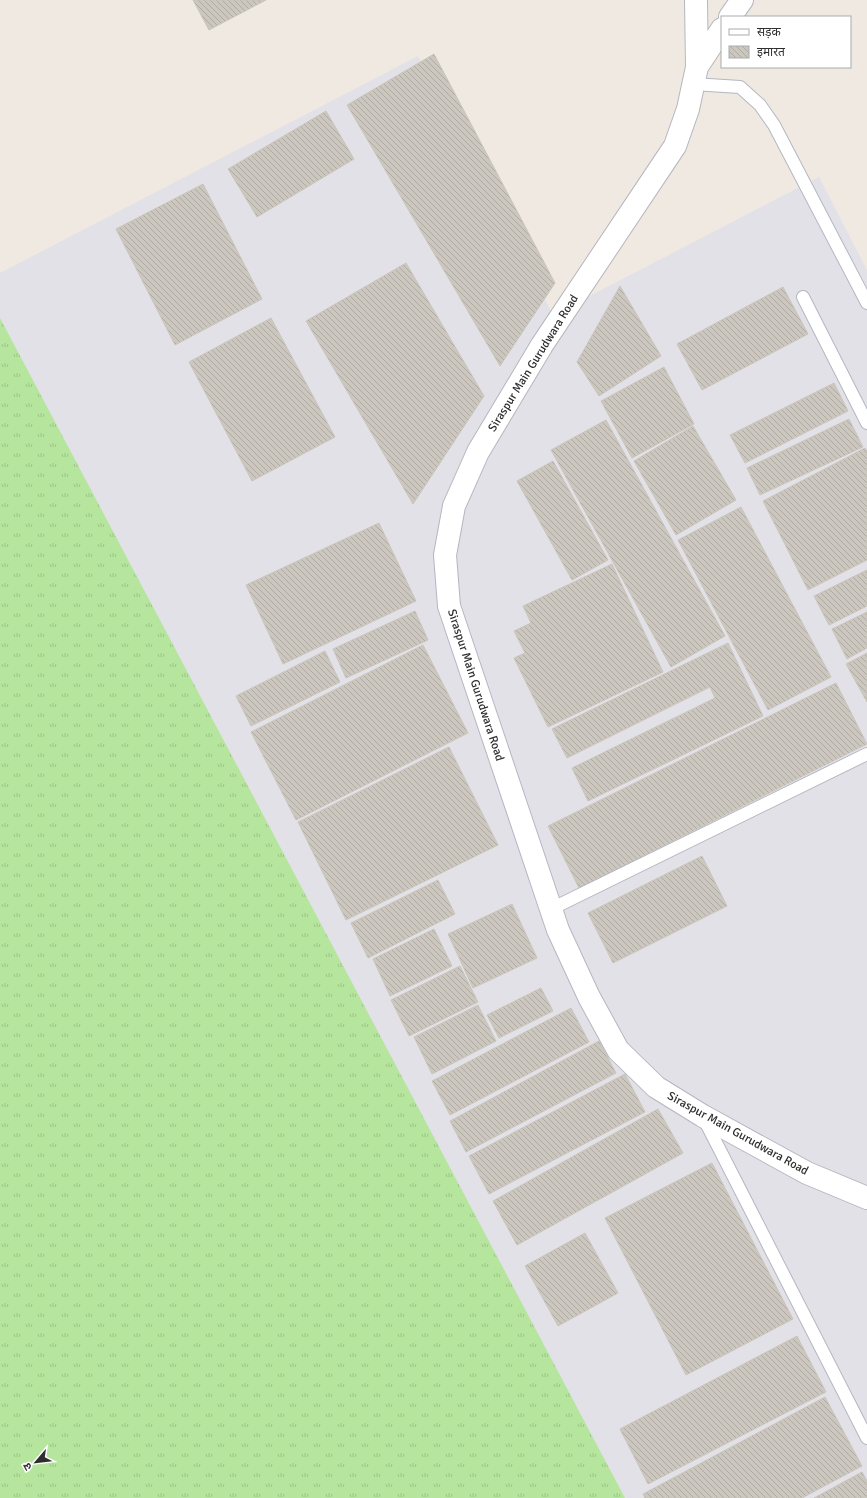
<svg xmlns="http://www.w3.org/2000/svg" width="867" height="1498" viewBox="0 0 867 1498" font-family="Signika,'Noto Sans Devanagari',sans-serif">
  <style>
    .industrial { fill: #e3e1e8 }
    .grass { fill: url(#grass-tufts) }
    .building { fill: url(#building-back-hatch); stroke: #cbc5ba }
    .lines { fill: none; stroke-linecap: round; stroke-linejoin: round }
    .lane-casing { stroke: #b4b7c1; stroke-width: 14 }
    .secondary-casing { stroke: #b4b7c1; stroke-width: 24 }
    .lane { stroke: #fff; stroke-width: 12 }
    .secondary { stroke: #fff; stroke-width: 22 }
    .labels { text-anchor: middle; stroke-width: 3; stroke-linejoin: round; paint-order: stroke }
    .street-label { font-size: 12px; fill: #2e2e2e; stroke: #fff }
  </style>
  <defs>
    <pattern id="grass-tufts" width="24" height="20" patternUnits="userSpaceOnUse"><rect width="24" height="20" fill="#b6e59e"/><path d="M3 7l-1-3M5 7V3M7 7l1-3M15 17l-1-3M17 17v-4M19 17l1-3" fill="none" stroke="#9dc588"/></pattern>
    <pattern id="building-back-hatch" width="6" height="6" patternUnits="userSpaceOnUse"><rect width="6" height="6" fill="#cbc7bf"/><path d="M-1 5l2 2M0 0l6 6M5-1l2 2" fill="none" stroke="#afaba4"/></pattern>
  </defs>
  <rect width="100%" height="100%" fill="#efe9e1"/>
  <!-- industrial -->
  <path class="industrial" d="M418,56L553,315L819,177L867,270V1498H612L0,319V273Z"/>
  <!-- grass -->
  <path class="grass" d="M0,318L625,1498H0Z"/>
  <!-- building -->
  <path class="building" d="M193,0H266L209,30Z
    M434,54L555,283L500,366L347,105Z
    M326,111L354,159L257,217L228,169Z
    M203,184L262,299L175,345L116,229Z
    M406,263L484,396L413,504L306,321Z
    M620,286L661,356L599,396L577,362Z
    M783,287L808,334L702,390L677,344Z
    M271,318L335,437L252,481L189,362Z
    M664,367L694,424L632,458L601,401Z
    M834,383L848,411L745,463L730,435Z
    M849,419L863,447L760,495L747,468Z
    M606,420L725,636L671,667L551,450Z
    M693,426L736,500L676,535L634,461Z
    M865,448L867,451V560L808,590L763,501Z
    M553,461L608,560L572,580L517,481Z
    M741,507L831,677L768,710L678,540Z
    M379,523L416,601L283,664L246,585Z
    M612,564L663,672L548,727L514,658L525,653L514,631L531,623L523,606Z
    M867,570V606L829,625L814,596Z
    M415,611L428,640L346,678L333,649Z
    M867,612V648L847,659L832,629Z
    M728,643L763,716L588,801L572,768L715,698L710,687L567,758L552,729Z
    M423,645L468,733L296,820L251,732Z
    M325,651L340,682L251,726L236,696Z
    M867,653V702L846,664Z
    M836,683L867,744L579,888L548,826Z
    M449,747L498,845L346,920L298,822Z
    M702,856L727,906L613,963L588,913Z
    M438,880L455,914L368,958L351,923Z
    M512,904L537,958L473,988L448,934Z
    M434,929L452,966L390,996L373,959Z
    M460,966L478,1002L409,1036L391,1000Z
    M541,988L553,1011L499,1038L487,1015Z
    M478,1005L496,1041L432,1074L414,1037Z
    M571,1008L589,1042L450,1115L432,1081Z
    M599,1041L616,1073L466,1152L450,1121Z
    M625,1074L645,1112L489,1194L469,1156Z
    M658,1109L683,1153L517,1245L493,1201Z
    M712,1163L793,1319L686,1375L605,1218Z
    M585,1233L618,1293L558,1326L525,1266Z
    M797,1336L826,1392L648,1484L620,1429Z
    M825,1397L862,1466L802,1498H645L643,1494Z
    M862,1472L867,1481V1498H814Z"/>
  <g class="lines">
    <defs>
      <path id="lane" d="M693,84L740,87L760,105L774,125L867,303
        M803,297L867,423
        M551,909L867,754
        M704,1119L867,1438"/>
      <path id="secondary" d="M696,0L697,67L688,109L675,146L542,345L478,452L454,506L445,555L449,606L558,930L589,997L618,1050L656,1087L703,1116L807,1173L867,1198
        M730,17L742,0
        M697,67L722,29"/>
    </defs>
    <!-- lane casing -->
    <use href="#lane" class="lane-casing"/>
    <!-- secondary casing -->
    <use href="#secondary" class="secondary-casing"/>
    <!-- lane -->
    <use href="#lane" class="lane"/>
    <!-- secondary -->
    <use href="#secondary" class="secondary"/>
  </g>
  <g class="labels">
    <!-- street labels -->
    <g class="street-label">
      <text transform="translate(533 363) rotate(-58)" y="4">Siraspur Main Gurudwara Road</text>
      <text transform="translate(476 685) rotate(72)" y="4">Siraspur Main Gurudwara Road</text>
      <text transform="translate(738 1133) rotate(29)" y="4">Siraspur Main Gurudwara Road</text>
    </g>
  </g>
  <!-- legend -->
  <rect x="721" y="16" width="130" height="52" fill="#ffffff" stroke="#ababab"/>
  <rect x="729" y="29" width="20" height="6" fill="#ffffff" stroke="#ababab"/>
  <text x="757" y="36" font-size="12" fill="#2e2e2e">सड़क</text>
  <rect x="729" y="46" width="20" height="12" fill="url(#building-back-hatch)" stroke="#ababab"/>
  <text x="757" y="56" font-size="12" fill="#2e2e2e">इमारत</text>
  <!-- north arrow -->
  <g transform="translate(36 1462) rotate(242)" stroke="#ffffff" stroke-width="3" paint-order="stroke">
  <path d="M0-3L7 15L0 10L-7 15Z" fill="#2e2e2e"/>
  <text y="-6" font-size="11" font-weight="bold" text-anchor="middle" fill="#2e2e2e">उ</text>
  </g>
</svg>
